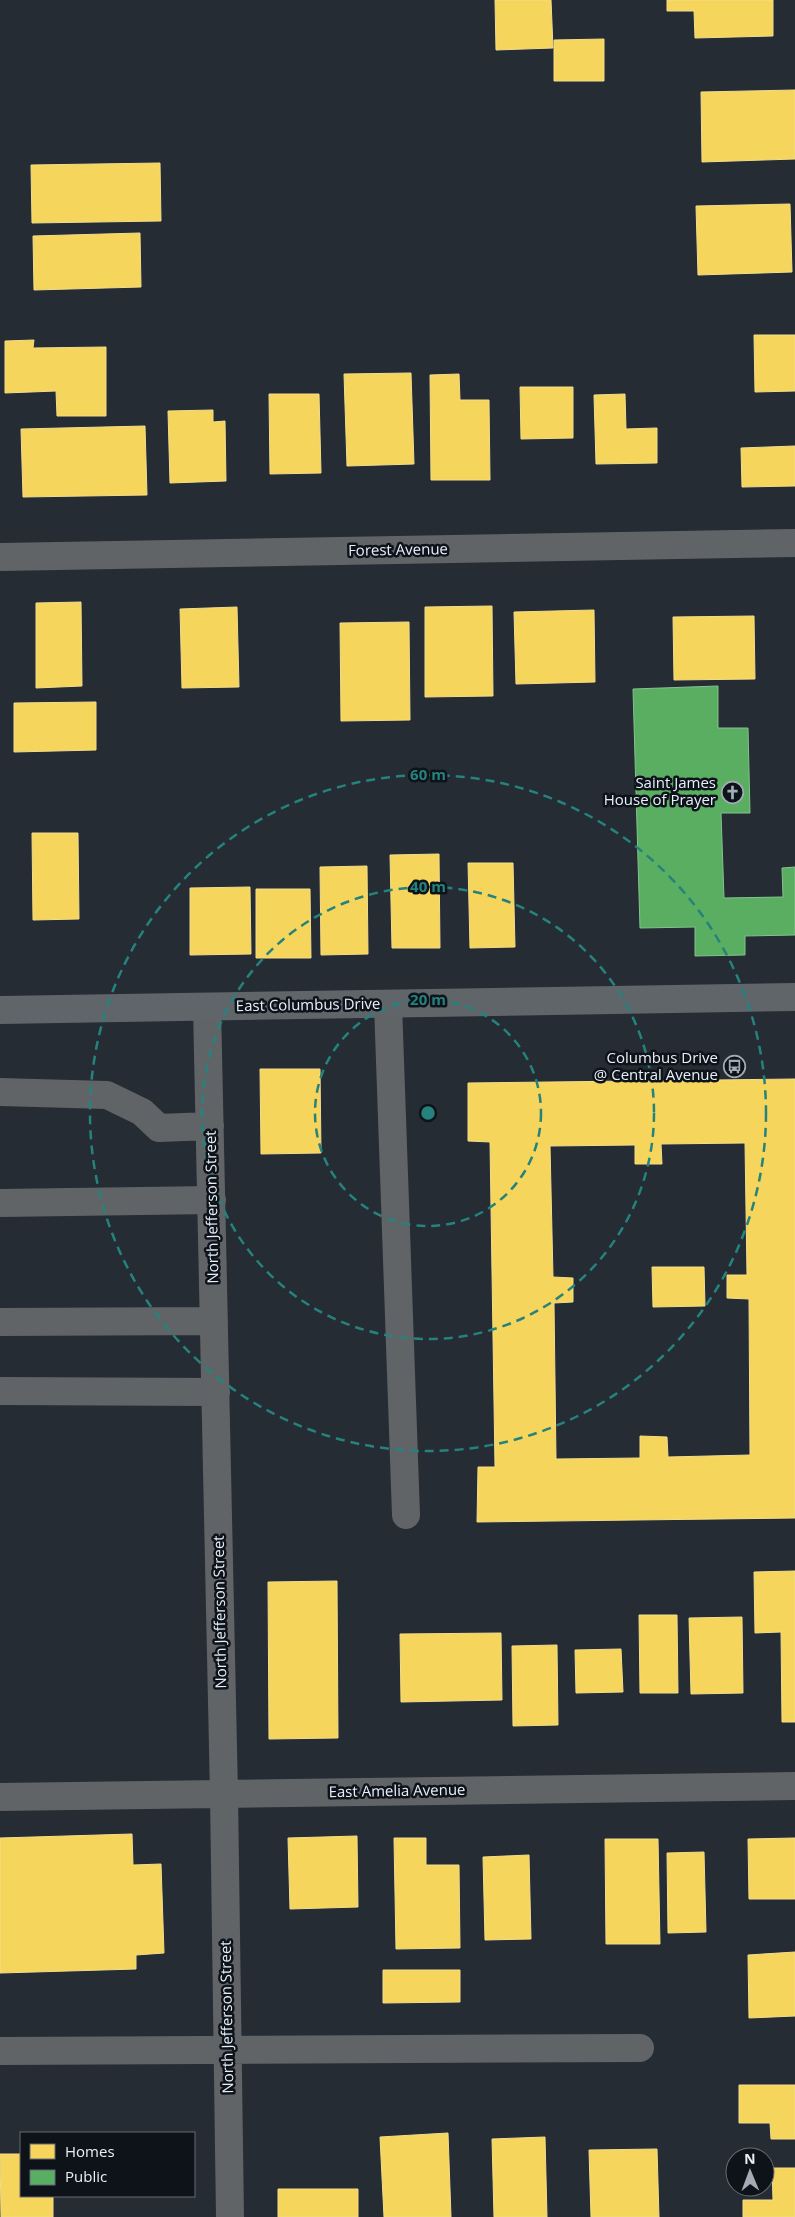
<svg xmlns="http://www.w3.org/2000/svg" width="795" height="2217" viewBox="0 0 795 2217" font-family="'Open Sans',sans-serif">
  <style>
    .homes { fill: #f6d55c; stroke: #f2dd8b; fill-rule: evenodd }
    .public { fill: #5aae61; stroke: #84c28f }
    .lines { fill: none; stroke-linecap: round; stroke-linejoin: round }
    .minor { stroke: #616467; stroke-width: 28 }
    .major { stroke: #60656a; stroke-width: 28 }
    .ring { fill: none; stroke: #25827c; stroke-width: 2.5; stroke-dasharray: 9 6 }
    .labels { text-anchor: middle; stroke-width: 5; stroke-linejoin: round; paint-order: stroke }
    .street-label { font-size: 15px; fill: #e7eff9; stroke: #0e131a }
    .poi-label { font-size: 15px; fill: #e7eff9; stroke: #0e131a; text-anchor: end }
    .centre { fill: #25827c; stroke: #0e131a; stroke-width: 2.5 }
    .ring-label { font-size: 15px; text-anchor: middle; font-weight: bold; fill: #25827c; stroke: #0e131a; stroke-width: 5; stroke-linejoin: round; paint-order: stroke }
  </style>
  <rect width="100%" height="100%" fill="#252c34"/>
  <!-- homes -->
  <path class="homes" d="M495,0H551L553,48L496,50Z
    M667,0H773V36L695,38L694,11H667Z
    M604,39V81H554V40Z
    M795,90V159L702,162L701,92Z
    M160,163L161,221L32,223L31,165Z
    M790,204L792,272L698,275L696,206Z
    M140,233L141,287L34,290L33,236Z
    M754,335H795V391L755,392Z
    M34,340L33,348L106,347V416H57L56,391L5,393V341Z
    M411,373L414,464L347,466L344,374Z
    M459,374L460,400H489L490,480H431L430,375Z
    M520,387H573V438L521,439Z
    M269,394H319L321,473L270,474Z
    M625,394L626,429L657,428V463L596,464L594,395Z
    M213,410V422L225,421L226,481L170,483L168,411Z
    M145,426L147,495L23,497L21,429Z
    M795,446V486L742,487L741,448Z
    M81,602L82,686L36,688V603Z
    M492,606L493,696L425,697V607Z
    M237,607L239,687L182,688L180,609Z
    M594,610L595,682L516,684L514,612Z
    M754,616L755,679L674,680L673,617Z
    M409,622L410,720L341,721L340,623Z
    M96,702V750L14,752V703Z
    M32,833H78L79,919L33,920Z
    M439,854L440,948H392L390,855Z
    M468,863H513L515,947L470,948Z
    M367,866L368,954L321,955L320,867Z
    M250,887L251,954L190,955V888Z
    M256,889H310L311,958H256Z
    M260,1069H320L321,1153L261,1154Z
    M795,1079V1518L477,1522L478,1467H495L490,1142L468,1141V1083ZM745,1143L747,1275H727V1298L749,1299L750,1455L668,1457L667,1437L640,1436V1458L556,1459L554,1303L573,1302V1278L553,1277L550,1146L635,1145V1164H662L661,1144Z
    M652,1267H704L705,1306L653,1307Z
    M795,1571V1722H782L781,1632L755,1633L754,1572Z
    M337,1581L338,1738L269,1739L268,1582Z
    M639,1615H677L678,1693H640Z
    M742,1617L743,1693L691,1694L689,1618Z
    M501,1633L502,1700L401,1702L400,1634Z
    M557,1645L558,1725L513,1726L512,1646Z
    M621,1649L623,1692L576,1693L575,1650Z
    M132,1834L133,1865L161,1864L164,1953L136,1955V1969L0,1973V1838Z
    M357,1836L358,1907L290,1909L288,1838Z
    M394,1838H426V1865H459L460,1948L396,1949Z
    M795,1838V1899H749L748,1839Z
    M605,1839H658L660,1944H606Z
    M704,1852L706,1932L668,1933L667,1853Z
    M529,1855L531,1939L485,1940L483,1857Z
    M795,1952V2016L749,2018L748,1955Z
    M383,1970H460V2002L383,2003Z
    M739,2085H795V2139H771L770,2123H739Z
    M448,2133L451,2217H384L380,2137Z
    M545,2137L547,2217H494L492,2139Z
    M657,2149L659,2217H591L589,2150Z
    M0,2154H21V2196H53V2217H1Z
    M772,2168H795V2217H743V2200H773Z
    M278,2189H358V2217H278Z"/>
  <!-- public -->
  <path class="public" d="M718,686V728H748L750,813H721L724,898L783,897L782,868L795,867V935L745,936V955L695,956V927L640,928L633,689Z"/>
  <g class="lines">
    <!-- minor -->
    <path class="minor" d="M0,557L795,543
      M388,1004L406,1515
      M207,1007L224,1794L230,2217
      M0,1092L107,1095L142,1112L159,1128L210,1126
      M0,1203L212,1200
      M0,1322L214,1321
      M0,1391L216,1392
      M0,1797L795,1786
      M0,2051L640,2048"/>
    <!-- major -->
    <path class="major" d="M0,1010L795,997"/>
  </g>
  <!-- distance rings -->
  <g class="ring">
    <circle cx="428" cy="1113" r="113"/>
    <circle cx="428" cy="1113" r="226"/>
    <circle cx="428" cy="1113" r="338"/>
  </g>
  <!-- icons -->
  <defs>
    <symbol id="church-ring" viewBox="-11 -11 22 22"><circle r="9.5" fill="#0e131a" stroke="#a3abb4" stroke-width="1.5"/><path d="M-1.2-6h2.4v3.5h3.3v2.4h-3.3V6h-2.4V-.1h-3.3v-2.4h3.3Z" fill="#a3abb4"/></symbol>
    <symbol id="bus-ring" viewBox="-11 -11 22 22"><circle r="9.5" fill="#0e131a" stroke="#a3abb4" stroke-width="1.5"/><path d="M-5-6H5V4H4V6H2V4H-2V6H-4V4H-5ZM-3.5-4V0h7V-4ZM-3.5 1.2v1.5H-2V1.2ZM2 1.2v1.5H3.5V1.2Z" fill="#a3abb4"/></symbol>
  </defs>
  <g fill-rule="evenodd">
    <use href="#church-ring" x="720" y="780" width="25" height="25"/>
    <use href="#bus-ring" x="722" y="1054" width="25" height="25"/>
  </g>
  <g class="labels">
    <!-- street labels -->
    <g class="street-label">
      <text transform="translate(398 550) rotate(-1)" y="5">Forest Avenue</text>
      <text transform="translate(308 1005) rotate(-1)" y="5">East Columbus Drive</text>
      <text transform="translate(212 1207) rotate(-91)" y="5">North Jefferson Street</text>
      <text transform="translate(220 1612) rotate(-91)" y="5">North Jefferson Street</text>
      <text transform="translate(397 1791) rotate(-1)" y="5">East Amelia Avenue</text>
      <text transform="translate(227 2017) rotate(-91)" y="5">North Jefferson Street</text>
    </g>
    <!-- poi labels -->
    <g class="poi-label">
      <text x="716" y="788">Saint James<tspan x="716" dy="17">House of Prayer</tspan></text>
      <text x="718" y="1063">Columbus Drive<tspan x="718" dy="17">@ Central Avenue</tspan></text>
    </g>
  </g>
  <circle cx="428" cy="1113" r="8" class="centre"/>
  <g class="ring-label">
    <text x="428" y="780">60 m</text>
    <text x="428" y="892">40 m</text>
    <text x="428" y="1005">20 m</text>
  </g>
  <!-- legend -->
  <rect x="20" y="2132" width="175" height="65" fill="#0e131a" stroke="#656b73"/>
  <rect x="30" y="2144" width="25" height="15" fill="#f6d55c" stroke="#656b73"/>
  <text x="65" y="2157" font-size="15" fill="#e7eff9">Homes</text>
  <rect x="30" y="2170" width="25" height="15" fill="#5aae61" stroke="#656b73"/>
  <text x="65" y="2182" font-size="15" fill="#e7eff9">Public</text>
  <!-- north arrow -->
  <g transform="translate(750 2172) rotate(359)"><circle r="24" fill="#0e131a" stroke="#656b73"/>
  <path d="M0-4L9 19L0 12L-9 19Z" fill="#a3abb4"/>
  <text y="-8" font-size="14" font-weight="bold" text-anchor="middle" fill="#e7eff9">N</text>
  </g>
</svg>
